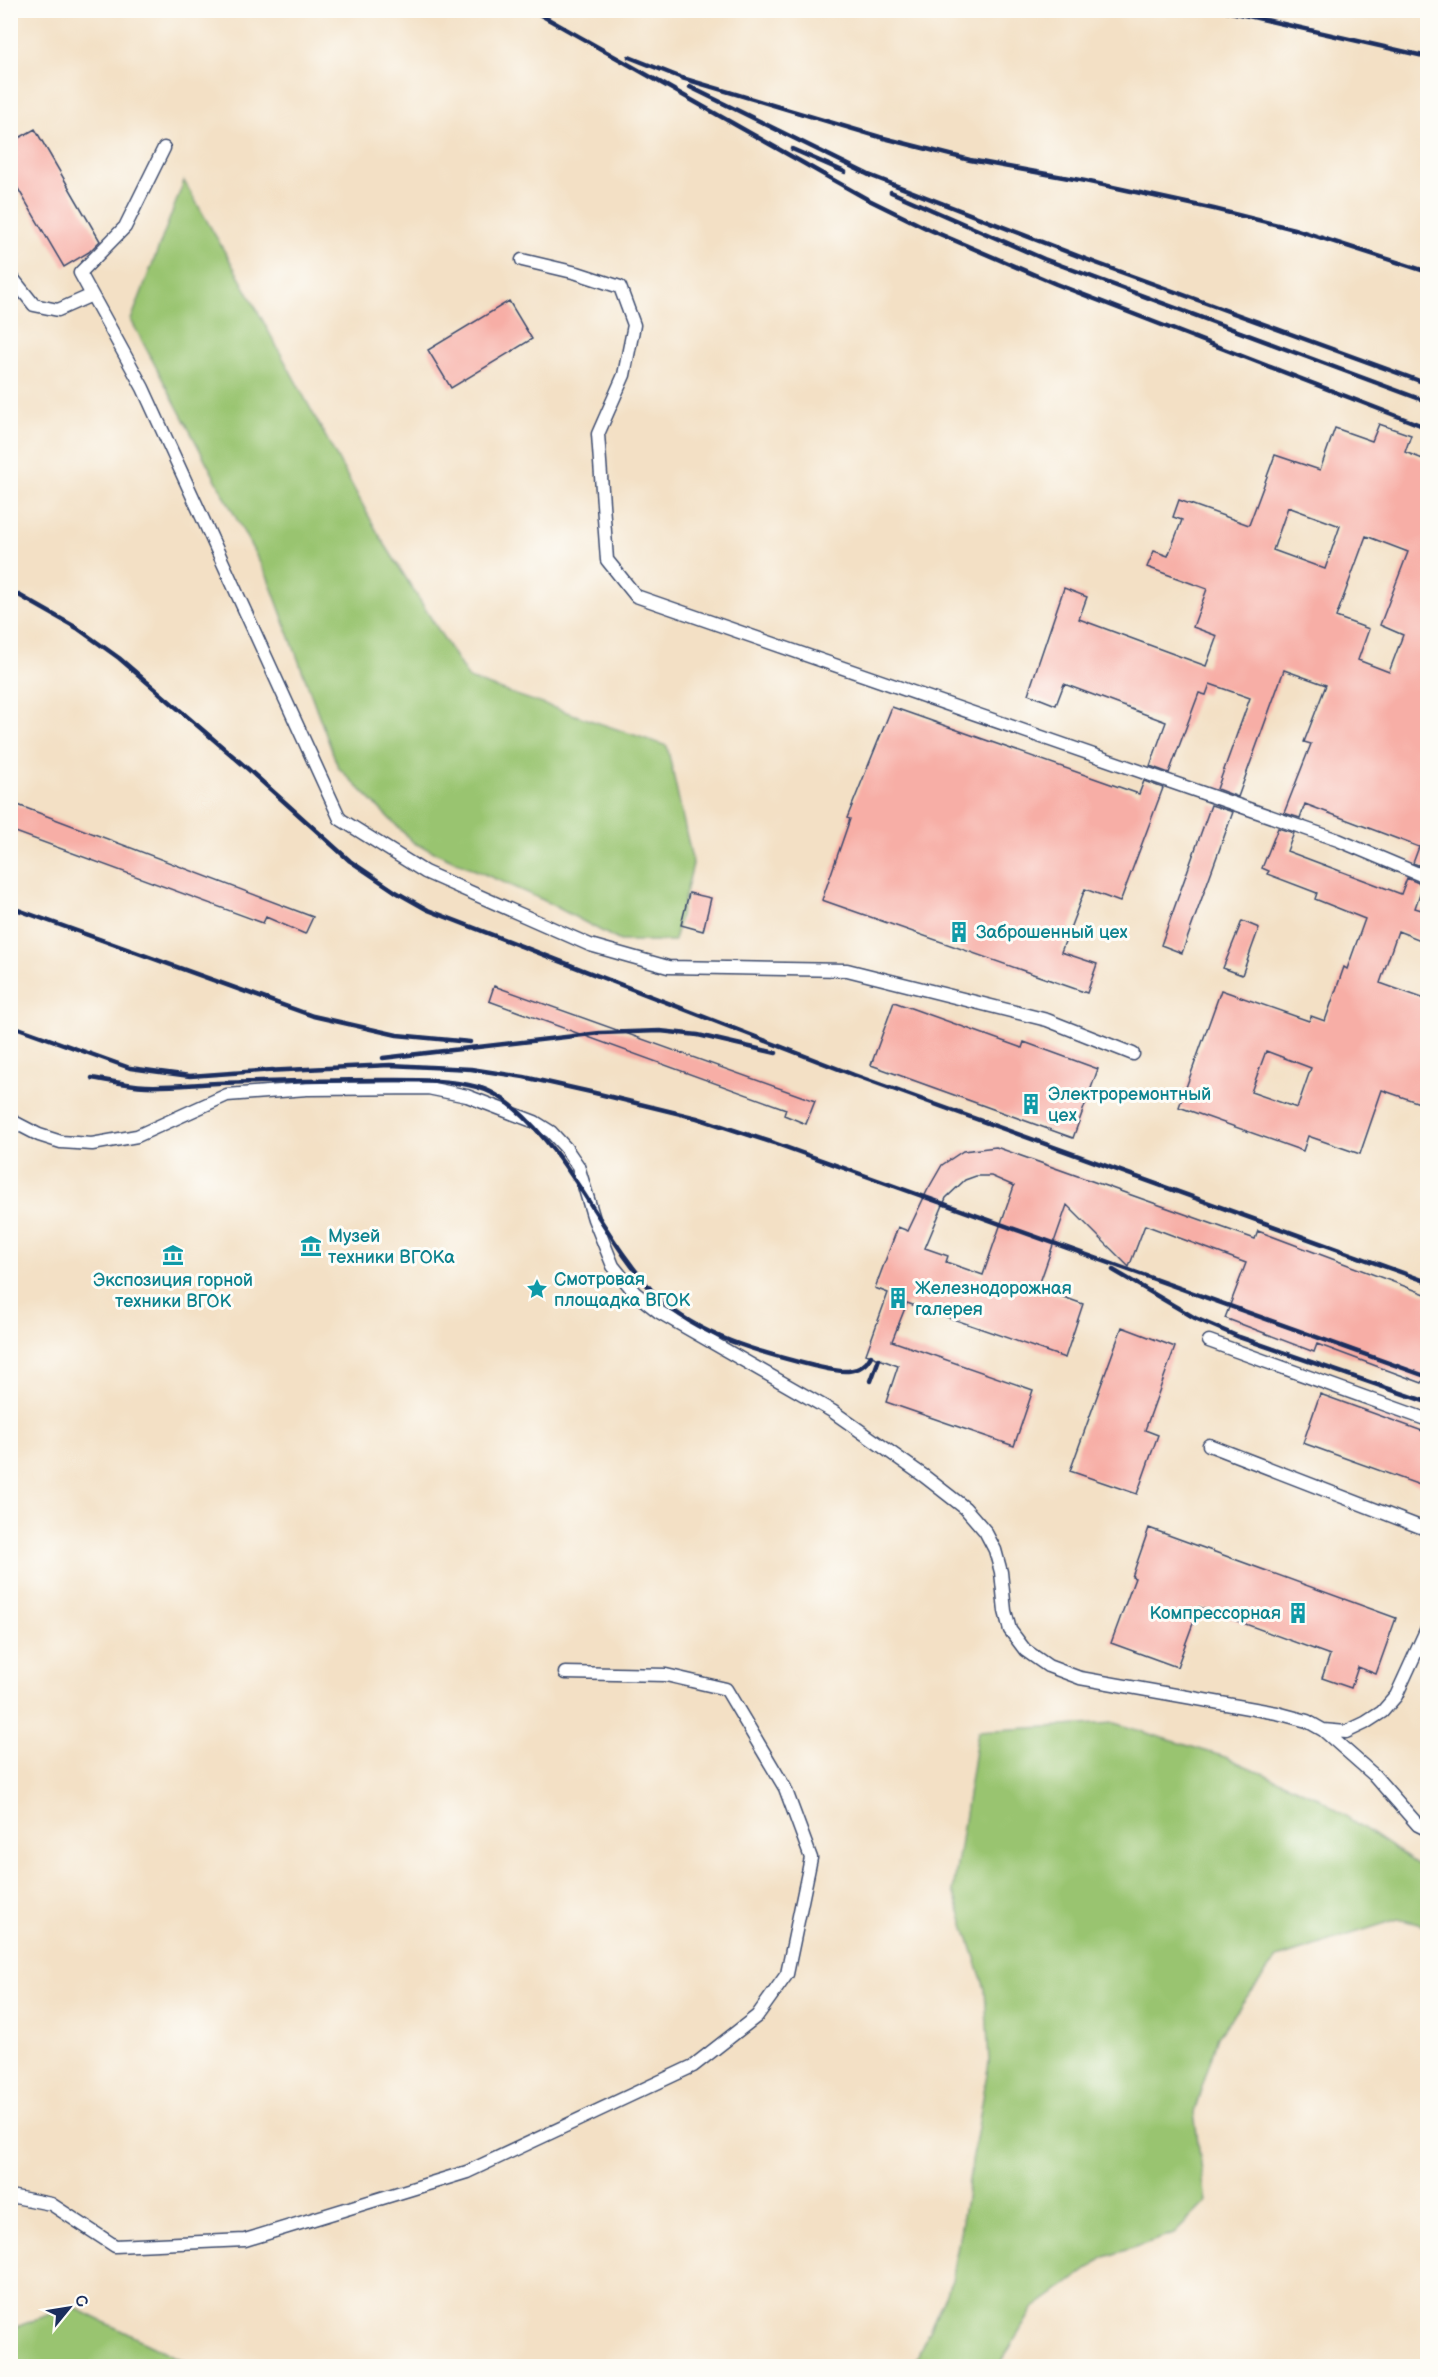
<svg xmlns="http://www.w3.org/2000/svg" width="1438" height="2377" viewBox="0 0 1438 2377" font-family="'Balsamiq Sans',sans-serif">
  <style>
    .green { fill: #99c470; stroke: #5a7a67; stroke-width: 1.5 }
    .building { fill: #f7aea6; fill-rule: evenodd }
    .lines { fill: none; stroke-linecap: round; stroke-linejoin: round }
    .service-casing { stroke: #3b4a6d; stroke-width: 15 }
    .service { stroke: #fff; stroke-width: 12 }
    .rail { stroke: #1b2f5e; stroke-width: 4.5 }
    .labels { text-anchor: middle; stroke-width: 6; stroke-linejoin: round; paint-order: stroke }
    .culture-label { font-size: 18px; fill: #0d838f; stroke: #fdfcf7; text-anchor: start }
  </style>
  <rect width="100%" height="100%" fill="#fdfcf7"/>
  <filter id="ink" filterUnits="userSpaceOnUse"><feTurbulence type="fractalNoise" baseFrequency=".0167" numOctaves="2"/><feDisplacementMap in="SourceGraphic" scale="12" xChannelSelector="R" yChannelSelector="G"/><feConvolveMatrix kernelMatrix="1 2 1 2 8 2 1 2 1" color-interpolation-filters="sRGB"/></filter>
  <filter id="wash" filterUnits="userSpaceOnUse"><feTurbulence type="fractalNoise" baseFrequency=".008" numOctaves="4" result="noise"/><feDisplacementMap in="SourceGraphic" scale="24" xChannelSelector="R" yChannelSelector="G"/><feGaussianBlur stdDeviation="1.35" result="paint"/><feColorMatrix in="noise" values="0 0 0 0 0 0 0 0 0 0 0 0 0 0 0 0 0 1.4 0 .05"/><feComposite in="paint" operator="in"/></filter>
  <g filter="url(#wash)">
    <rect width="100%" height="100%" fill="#f3e0c5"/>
    <!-- green -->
    <path class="green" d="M184,181L237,273L379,535L469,679L667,746L693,864L674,941H620L543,900L414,843L338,767L268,578L131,320Z
      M1114,1723L1225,1757L1317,1797L1427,1871V1926L1398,1919L1277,1958L1218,2036L1194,2112L1206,2202L1174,2234L1105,2257L1033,2309L999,2366H913L952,2280L989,2062L985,1989L953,1891L978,1731Z
      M71,2306L194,2366H11V2329Z"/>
    <g id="blocks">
      <!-- building -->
      <path class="building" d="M35,129L100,241L89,252L64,267L10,175V143Z
        M509,301L532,339L451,388L428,350Z
        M1379,424L1411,435L1405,452L1428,461V869L1413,863L1419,847L1305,804L1300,818L1284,813L1311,744L1304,742L1326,685L1284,670L1238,797L1217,789L1250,698L1210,684L1206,695L1199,693L1169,773L1150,766L1166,722L1064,684L1056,705L1028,694L1064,588L1087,597L1079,619L1206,666L1217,636L1193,627L1207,589L1147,567L1154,551L1168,556L1182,520L1173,517L1179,500L1249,525L1275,455L1320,470L1335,428L1372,441ZM1288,507L1340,526L1325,569L1273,550ZM1366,536L1408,552L1380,625L1403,635L1389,672L1358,660L1369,629L1336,617Z
        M892,707L1139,794L1144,781L1163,788L1120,902L1085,889L1061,952L1097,964L1087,993L822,900L850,819L847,818Z
        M10,802L313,917L305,934L266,917L263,923L10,830Z
        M1211,805L1233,812L1182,953L1161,945Z
        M1278,828L1294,833L1287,851L1401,894L1407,878L1423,885L1415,908L1428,912V943L1398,931L1380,983L1428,1000V1106L1382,1090L1360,1154L1308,1136L1303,1151L1179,1107L1221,990L1309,1021L1311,1016L1325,1021L1344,967L1347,969L1365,919L1315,899L1317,893L1267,874L1269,871L1262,868ZM1266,1051L1311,1068L1297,1108L1251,1092Z
        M689,893L711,898L703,931L681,925Z
        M1242,921L1259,928L1242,975L1223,968Z
        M494,986L815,1101L806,1124L784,1115L786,1109L489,1001Z
        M894,1002L1022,1048L1024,1042L1098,1069L1073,1138L871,1065Z
        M996,1147L1255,1239L1258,1231L1428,1295V1369L1422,1383L1317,1344L1314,1352L1225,1318L1246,1263L1145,1225L1129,1267L1067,1205L1038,1288L1083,1304L1065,1358L907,1303L892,1341L1033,1390L1014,1446L886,1402L898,1366L866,1354L888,1293L875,1288L898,1227L908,1231L927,1191L942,1165L963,1151ZM976,1176H991L1014,1186L983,1275L946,1262L948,1256L925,1248L946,1198L965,1180Z
        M1122,1327L1175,1347L1145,1430L1158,1435L1137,1494L1070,1471Z
        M1320,1394L1428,1433V1488L1303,1443Z
        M1149,1528L1396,1618L1376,1674L1358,1667L1351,1688L1322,1678L1330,1655L1199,1607L1177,1667L1111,1643L1135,1578L1132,1577Z"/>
    </g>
  </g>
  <g filter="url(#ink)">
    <use href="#blocks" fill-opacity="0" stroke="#3b4a6d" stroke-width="1.5"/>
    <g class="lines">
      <defs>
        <path id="service" d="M164,148L125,227L80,273L143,388L340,819L425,872L590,945L668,967L847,970L1047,1020L1133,1054
          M522,260L577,273L620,287L634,325L624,375L598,434L607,560L636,596L1338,840L1428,878
          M10,275L34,305L58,310L92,295
          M10,1120L39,1135L61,1142L92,1144L137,1136L227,1095L307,1089L428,1088L467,1096L535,1122L551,1132L565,1147L578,1166L594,1219L613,1266L635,1293L659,1312L832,1411L924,1476L965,1508L985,1531L995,1550L1001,1572L1005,1611L1010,1630L1025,1650L1048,1666L1080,1678L1277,1713L1307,1721L1323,1730L1346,1732L1365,1723L1382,1712L1396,1696L1428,1626
          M1209,1341L1428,1420
          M1209,1445L1428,1530
          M1323,1730L1374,1775L1418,1825L1428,1830
          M10,2196L51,2204L115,2246L245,2240L467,2172L693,2066L757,2016L787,1974L811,1858L785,1788L726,1689L666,1675L565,1673"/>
      </defs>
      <!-- service casing -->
      <use href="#service" class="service-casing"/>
      <!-- service -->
      <use href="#service" class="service"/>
      <!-- rail -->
      <path class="rail" d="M532,10L867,199L928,229L1056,284L1428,428
        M1222,10L1428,57
        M629,57L682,78L880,137L970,160L1085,181L1214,209L1294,229L1428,272
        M690,87L869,175L1096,263L1428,384
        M792,149L845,172
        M891,192L1044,259L1428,402
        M10,590L77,628L119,658L248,769L350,861L396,892L428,910L854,1075L1428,1282
        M10,907L313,1016L397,1035L470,1042
        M10,1025L130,1068L190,1076L273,1070
        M383,1058L600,1033L660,1031L698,1035L776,1053
        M265,1071L390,1065L471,1069L524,1077L595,1093L697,1118L774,1143L1428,1377
        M92,1078C110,1081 127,1085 146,1086C169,1087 194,1084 218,1083C273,1082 327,1080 382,1080C413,1080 446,1079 477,1087C489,1090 503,1098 512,1106C575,1159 602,1239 658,1297C697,1336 762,1353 814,1366C833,1370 859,1379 871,1356
        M1113,1270L1195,1318L1239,1337L1424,1401
        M871,1381L879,1359"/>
    </g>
  </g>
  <!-- icons -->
  <defs>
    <symbol id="building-bare" viewBox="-9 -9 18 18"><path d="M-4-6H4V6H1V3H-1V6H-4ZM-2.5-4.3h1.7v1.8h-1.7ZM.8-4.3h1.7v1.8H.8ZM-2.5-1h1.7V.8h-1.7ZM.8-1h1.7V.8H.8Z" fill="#0f9aa8" stroke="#fdfcf7" stroke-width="2.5" paint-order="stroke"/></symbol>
    <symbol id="museum-bare" viewBox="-9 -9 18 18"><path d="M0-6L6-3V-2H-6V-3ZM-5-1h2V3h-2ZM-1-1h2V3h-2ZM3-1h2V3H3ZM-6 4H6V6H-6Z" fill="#0f9aa8" stroke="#fdfcf7" stroke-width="2.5" paint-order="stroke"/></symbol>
    <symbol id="sight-bare" viewBox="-9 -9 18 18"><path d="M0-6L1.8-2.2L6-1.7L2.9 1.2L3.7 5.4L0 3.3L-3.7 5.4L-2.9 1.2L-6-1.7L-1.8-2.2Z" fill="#0f9aa8" stroke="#fdfcf7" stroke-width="2.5" paint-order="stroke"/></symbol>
  </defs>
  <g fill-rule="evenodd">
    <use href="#building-bare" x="944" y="917" width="30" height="30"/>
    <use href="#building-bare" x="1016" y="1089" width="30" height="30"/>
    <use href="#museum-bare" x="296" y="1231" width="30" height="30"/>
    <use href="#museum-bare" x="158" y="1240" width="30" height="30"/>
    <use href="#sight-bare" x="522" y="1274" width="30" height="30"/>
    <use href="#building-bare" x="883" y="1283" width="30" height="30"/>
    <use href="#building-bare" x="1283" y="1598" width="30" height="30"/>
  </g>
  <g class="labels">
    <!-- culture labels -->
    <g class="culture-label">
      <text x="976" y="938">Заброшенный цех</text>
      <text x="1048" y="1100">Электроремонтный<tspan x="1048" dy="21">цех</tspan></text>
      <text x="328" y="1242">Музей<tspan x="328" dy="21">техники ВГОКа</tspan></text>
      <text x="554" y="1285">Смотровая<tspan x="554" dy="21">площадка ВГОК</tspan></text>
      <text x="173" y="1286" text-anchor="middle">Экспозиция горной<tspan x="173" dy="21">техники ВГОК</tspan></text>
      <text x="915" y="1294">Железнодорожная<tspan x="915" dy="21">галерея</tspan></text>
      <text x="1281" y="1619" text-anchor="end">Компрессорная</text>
    </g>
  </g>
  <!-- margin -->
  <rect width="1438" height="2377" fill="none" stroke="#fdfcf7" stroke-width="36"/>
  <!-- north arrow -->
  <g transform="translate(69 2308) rotate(60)" stroke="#fdfcf7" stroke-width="4.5" paint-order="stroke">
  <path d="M0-4.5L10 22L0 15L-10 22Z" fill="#1b2f5e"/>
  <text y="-9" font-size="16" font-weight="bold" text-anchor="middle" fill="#1b2f5e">С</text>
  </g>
</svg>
